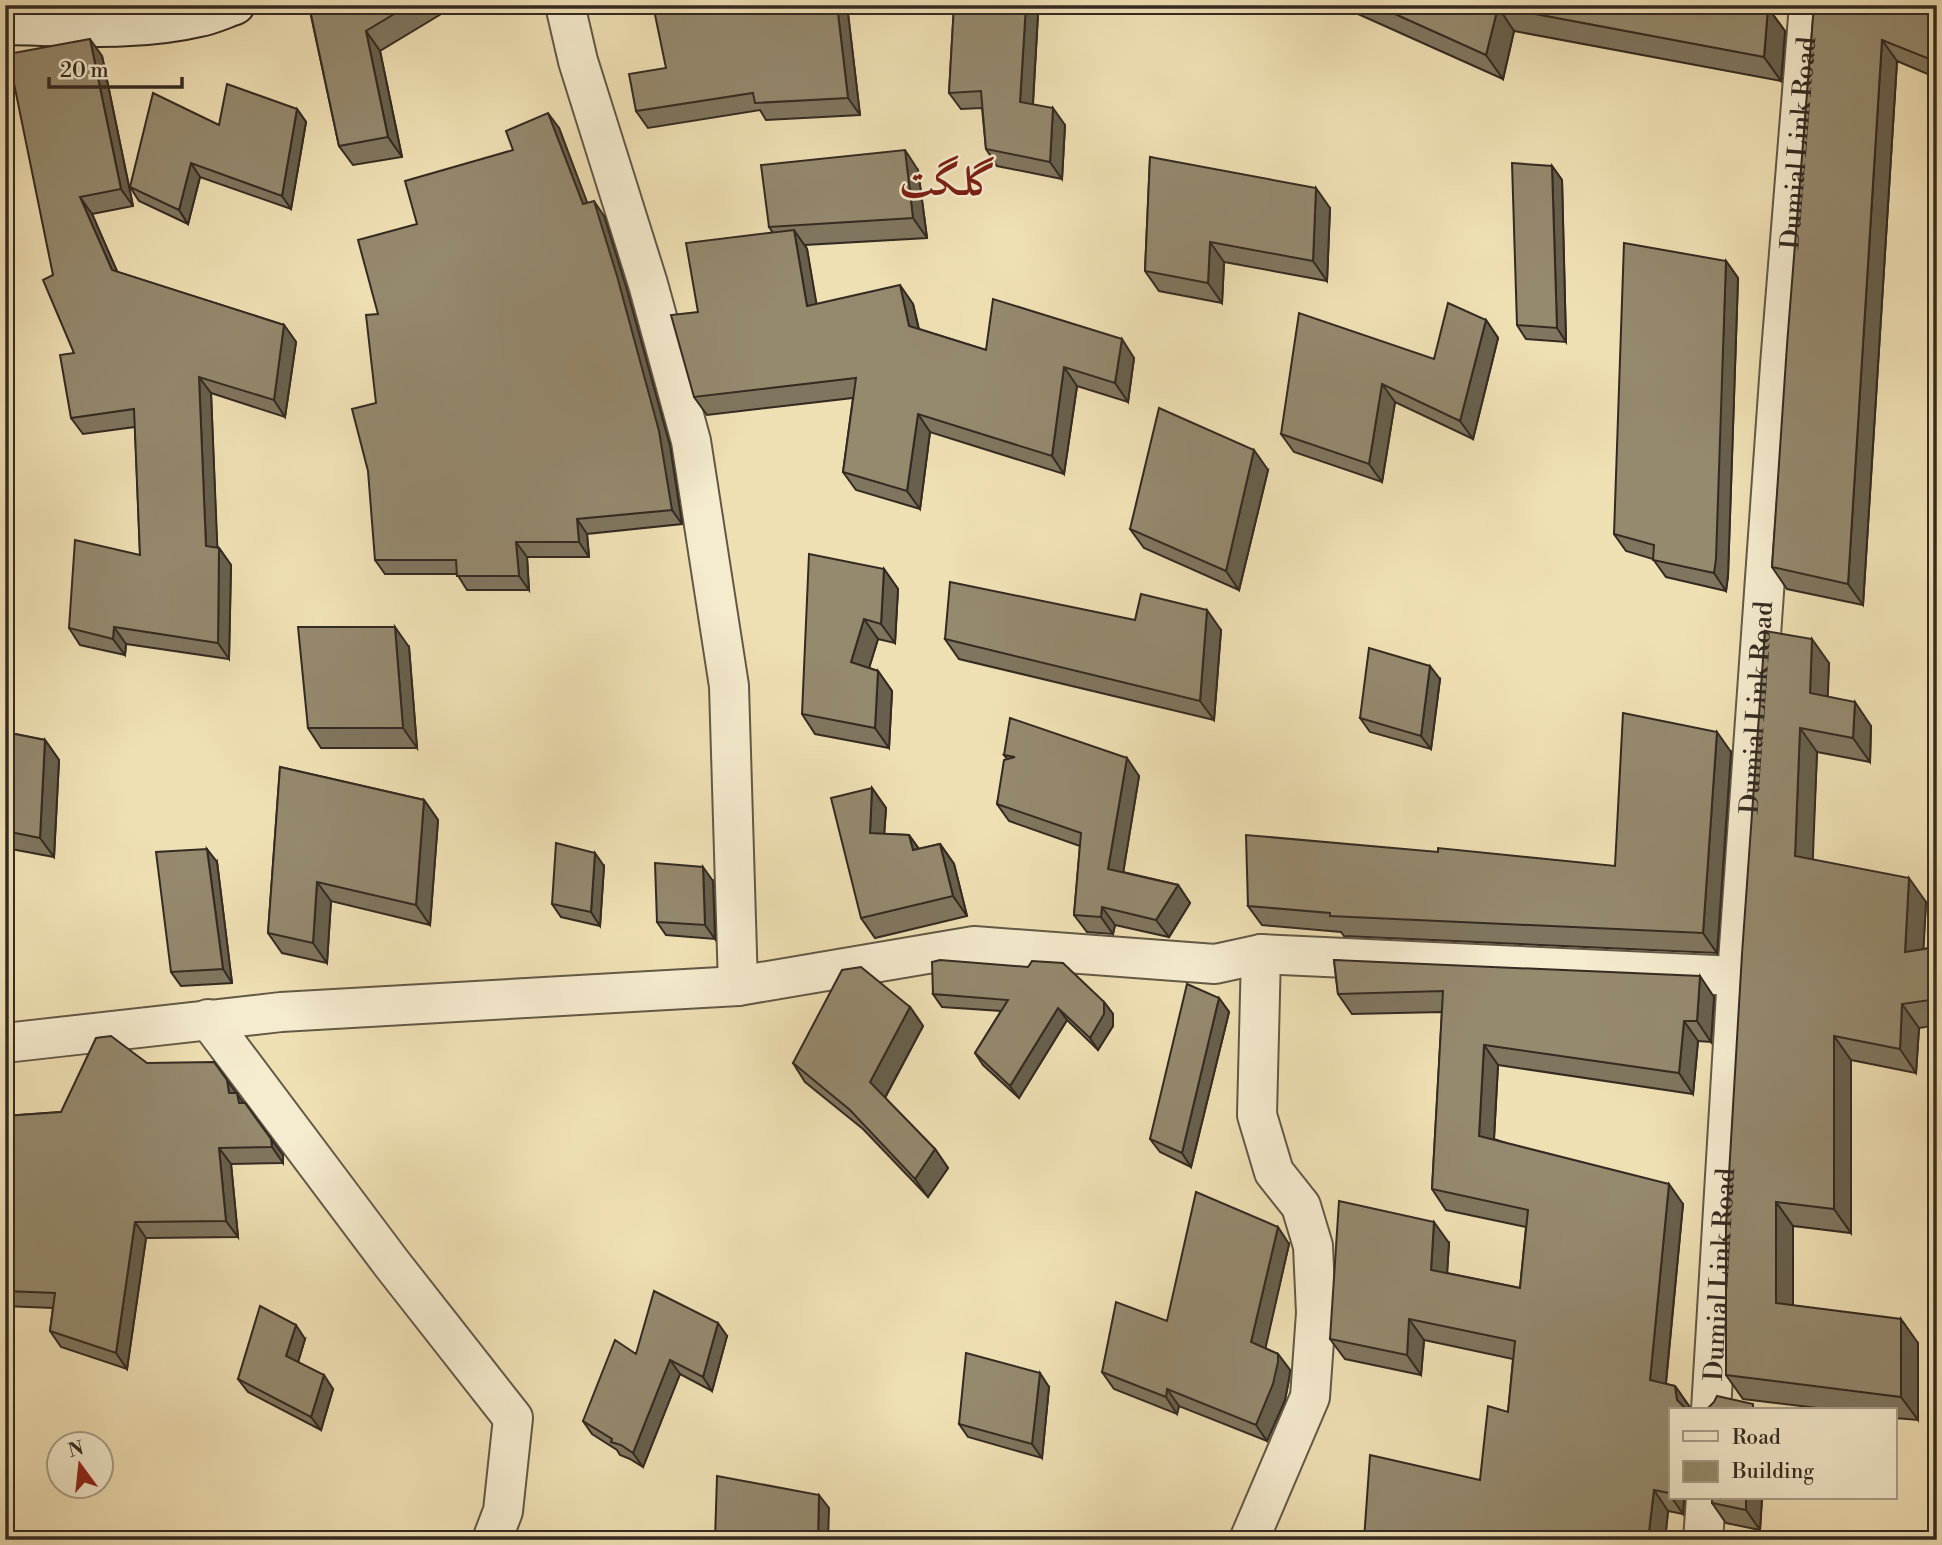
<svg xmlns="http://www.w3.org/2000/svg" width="1942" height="1545" viewBox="0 0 1942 1545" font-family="'Libre Bodoni',Amiri,serif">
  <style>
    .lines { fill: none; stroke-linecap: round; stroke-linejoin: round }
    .street-casing { stroke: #635846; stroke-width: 42 }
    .secondary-casing { stroke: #342a22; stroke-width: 42 }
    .street { stroke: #f5ebce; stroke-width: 38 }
    .secondary { stroke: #f5ebce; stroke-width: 38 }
    .wall { fill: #80765f; stroke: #342a22; stroke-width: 2 }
    .shaded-wall { fill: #68604d; stroke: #342a22; stroke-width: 2 }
    .building { fill: #95896e; stroke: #342a22; stroke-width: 2 }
    .labels { text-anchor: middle; stroke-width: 5; stroke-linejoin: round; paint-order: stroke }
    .street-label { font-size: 26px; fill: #342a22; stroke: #f5ebce }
    .town-label { font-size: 40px; font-weight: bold; fill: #7a1f14; stroke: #f5ebce }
  </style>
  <rect width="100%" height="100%" fill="#efe0b4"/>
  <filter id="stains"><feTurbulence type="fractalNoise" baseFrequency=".00286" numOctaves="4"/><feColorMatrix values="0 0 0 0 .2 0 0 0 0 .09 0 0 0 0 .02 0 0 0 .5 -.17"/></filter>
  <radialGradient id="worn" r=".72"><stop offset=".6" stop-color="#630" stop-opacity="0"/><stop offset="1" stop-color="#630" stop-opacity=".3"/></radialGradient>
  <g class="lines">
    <defs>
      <g id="street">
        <path d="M565,5L578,61L648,284L691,441L729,686L738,986"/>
        <path d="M208,1019L392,1264L513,1418L503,1511L492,1540"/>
        <path d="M5,1043L281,1012L738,986L974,946L1215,964L1261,954L1737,976"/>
        <path id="s1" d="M1711,1410L1737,976L1780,365L1809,5"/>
        <path d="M1249,1540L1310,1397L1316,1313L1313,1246L1301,1206L1274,1172L1257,1115L1261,954"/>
        <path d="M1703,1540L1706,1498"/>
      </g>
      <path id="secondary" d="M5,25C70,26 136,32 199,17C211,15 223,9 235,5"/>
    </defs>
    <!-- street casing -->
    <use href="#street" class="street-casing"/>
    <!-- secondary casing -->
    <use href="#secondary" class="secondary-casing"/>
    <!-- street -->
    <use href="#street" class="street"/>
    <!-- secondary -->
    <use href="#secondary" class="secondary"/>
  </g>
  <!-- wall -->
  <path class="wall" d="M278,5H456L380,51L402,157L353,165L339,146L310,11L279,7Z
    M847,5L860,115L766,120L760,110L648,128L636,111L666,68Z
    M954,5H1130L1038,14L1033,104L1065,125L1062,179L997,166L986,149L982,108L961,109L949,93Z
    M1338,5H1756L1768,8L1785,31L1781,81L1514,31L1503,79Z
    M1814,5H1937V78L1897,61L1863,605L1787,589L1772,567Z
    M102,56L133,206L92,214L117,272L284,325L296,342L285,417L211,393L217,548H219L231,565L229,659L126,644L125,655L80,645L69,628L140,555L135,427L83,434L71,418L74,353L53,275Z
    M297,109L306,122L291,209L200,177L188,224L139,201L130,187L219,125Z
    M559,128L587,203L604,216L627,290L670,446L682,524L587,534L589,557H527L529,590H467L457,574H385L375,560L376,403L378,314L417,224L513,150Z
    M1150,157L1330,208L1327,281L1224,262L1222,303L1159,291L1145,271Z
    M1552,166L1562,180L1566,342L1526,339L1517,325Z
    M918,170L927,238L805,245L807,249L816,304H913L919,329L986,350L1134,358L1128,402L1077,386L1064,474L930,432L920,509L856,490L843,472L853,398L707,415L694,397L698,312L773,233L769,227Z
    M1726,261L1738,278L1728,576L1726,591L1666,577L1653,559L1626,551L1614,534Z
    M1486,320L1498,338L1473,439L1395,402L1382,482L1294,452L1281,434L1434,359Z
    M1268,470L1239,590L1144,548L1130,529Z
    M884,569L898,589L895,643L878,639L869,668L878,671L892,691L889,748L815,734L802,714Z
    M1135,620L1221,630L1214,720L959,659L945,639Z
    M1765,631L1829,663L1827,697L1871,726L1870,762L1817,752L1812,859L1926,902L1923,949L1937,947V1025L1919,1028L1916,1073L1851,1060V1233L1793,1226V1306L1918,1343V1420L1895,1418V1410H1834L1743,1399L1726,1375Z
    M409,647L417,748H321L308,728Z
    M1440,679L1431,749L1370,732L1360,718Z
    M5,732L45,740L59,760L54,857L5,848Z
    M1731,752L1717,953L1344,936L1341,932L1262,925L1248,906L1615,866Z
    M1004,755L1139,776L1123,872L1178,885L1190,903L1169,937L1115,925L1113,934L1087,932L1074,915L1080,846L1009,821L997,804L1007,759Z
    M280,767L424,800L438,820L430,925L331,901L327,963L282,953L268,933Z
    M872,788L886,808L884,834L909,835L919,849L940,844L954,864L967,916L875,938L861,918Z
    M217,862L232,983L181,986L171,972Z
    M604,866L600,926L561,917L552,904Z
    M713,881L715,939L666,935L657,922Z
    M1334,960L1714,997L1711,1042L1698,1041L1693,1094L1498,1065L1494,1139L1683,1204L1666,1384L1675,1386L1689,1406L1690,1410H1671V1498H1684L1683,1514L1668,1511L1665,1540H1364L1480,1480L1508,1412L1513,1359L1424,1340L1421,1375L1345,1359L1330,1339L1449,1243L1447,1273L1520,1288L1526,1227L1446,1210L1432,1189L1442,1012L1352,1014L1338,994Z
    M933,994L1104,1002L1113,1014V1026L1098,1050L1067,1020L1019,1098L983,1065L975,1053L1001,1011L942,1007Z
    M1219,998L1229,1012L1191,1167L1160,1152L1150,1139Z
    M910,1007L923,1026L885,1098L935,1149L948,1168L928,1197L863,1129L805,1082L793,1063Z
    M147,1063L244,1103L283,1155V1163L231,1164L238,1237L146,1238L127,1369L61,1347L50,1331L53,1308L5,1306V1116L61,1112Z
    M1289,1244L1265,1348L1278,1354L1290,1370L1289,1379L1285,1400L1267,1441L1179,1406L1177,1414L1114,1389L1102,1372L1167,1321Z
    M727,1336L712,1391L680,1374L643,1467L630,1459L620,1455L617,1450L592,1434L583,1421L636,1354Z
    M305,1339L298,1362L333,1389L321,1430L248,1392L238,1379Z
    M1049,1387L1042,1458L968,1437L959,1424Z
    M1712,1498H1762L1760,1530L1726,1523L1712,1503Z"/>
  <!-- shaded-wall -->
  <path class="shaded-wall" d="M837,5H847L860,115L848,98Z
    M1026,5H1032L1038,14L1032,118L1020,102Z
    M1498,7L1514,31L1503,79L1486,55Z
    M1768,8L1785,31L1781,81L1764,57Z
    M366,31L380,51L402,157L388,137Z
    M90,39L102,56L133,206L121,189Z
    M1882,40L1897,61L1863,605L1848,584Z
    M1053,108L1065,125L1062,179L1050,162Z
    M297,109L306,122L291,209L282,196Z
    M548,113L559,128L593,218L583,204Z
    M905,150L918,170L927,238L913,218Z
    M191,163L200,177L188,224L179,210Z
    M1552,166L1562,180L1566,342L1557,328Z
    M1316,188L1330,208L1327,281L1313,261Z
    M80,197L92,214L124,287L112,270Z
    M594,201L604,216L627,290L670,446L682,524L672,510Z
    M794,230L807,249L820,324L807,306Z
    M1210,242L1224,262L1222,303L1208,283Z
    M1726,261L1738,278L1728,576L1726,591L1714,573Z
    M900,285L913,304L922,344L909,326Z
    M1486,320L1498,338L1473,439L1460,421Z
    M284,325L296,342L285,417L274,400Z
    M1122,339L1134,358L1128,402L1115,383Z
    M1064,367L1077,386L1064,474L1052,456Z
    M199,377L211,393L218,563L206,546Z
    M1382,384L1395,402L1382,482L1369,464Z
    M918,414L930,432L920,509L907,491Z
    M1254,450L1268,470L1239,590L1226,571Z
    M577,519L587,534L589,557L579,542Z
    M516,542L527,557L529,590L519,576Z
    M219,548L231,565L229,659L218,643Z
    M884,569L898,589L895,643L881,624Z
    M1207,610L1221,630L1214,720L1200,701Z
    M864,619L878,639L865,681L851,662Z
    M114,627L126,644L125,655L113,639Z
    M395,627L409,647L417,748L403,728Z
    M1812,639L1829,663L1827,717L1810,693Z
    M1430,666L1440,679L1431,749L1421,736Z
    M878,671L892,691L889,748L875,728Z
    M1855,702L1871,726L1870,762L1853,738Z
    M1800,728L1817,752L1812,879L1795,856Z
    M1717,732L1731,752L1717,953L1703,933Z
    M45,740L59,760L54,857L40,838Z
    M1127,758L1139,776L1121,886L1108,869Z
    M872,788L886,808L883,852L870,833Z
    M424,800L438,820L430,925L416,905Z
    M909,835L923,855L913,850Z
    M940,844L954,864L967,916L953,896Z
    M207,849L217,862L232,983L223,969Z
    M595,853L604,866L600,926L591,912Z
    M703,867L713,881L715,939L705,925Z
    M1909,878L1926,902L1922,976L1905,952Z
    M317,882L331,901L327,963L313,943Z
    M1178,885L1190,903L1169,937L1156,920Z
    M1102,907L1115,925L1113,934L1101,917Z
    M1700,976L1714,997L1711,1042L1697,1021Z
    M1219,998L1229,1012L1191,1167L1182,1153Z
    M1104,1002L1113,1014V1026L1098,1050L1090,1038Z
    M1902,1004L1919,1028L1916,1073L1900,1049Z
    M910,1007L923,1026L883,1101L870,1082Z
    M1058,1008L1067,1020L1019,1098L1010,1086Z
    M1684,1021L1698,1041L1693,1094L1679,1073Z
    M1834,1036L1851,1060V1233L1834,1209Z
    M1484,1045L1498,1065L1493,1156L1479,1136Z
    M227,1080L248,1109L250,1119L229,1093Z
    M271,1139L283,1155V1163L272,1147Z
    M219,1148L231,1164L238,1237L226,1221Z
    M935,1149L948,1168L928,1197L915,1179Z
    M1669,1184L1683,1204L1664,1401L1650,1380Z
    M1776,1202L1793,1226V1327L1776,1303Z
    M135,1222L146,1238L127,1369L116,1353Z
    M1434,1222L1449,1243L1446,1291L1431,1270Z
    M1278,1227L1289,1244L1263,1359L1251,1342Z
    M1409,1319L1424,1340L1421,1375L1407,1355Z
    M1901,1319L1918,1343V1420L1901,1397Z
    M718,1323L727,1336L712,1391L703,1377Z
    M296,1325L305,1339L296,1369L286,1356Z
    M1278,1354L1290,1370L1289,1379L1285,1400L1267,1441L1256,1425Z
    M670,1360L680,1374L643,1467L633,1453Z
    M1040,1373L1049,1387L1042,1458L1032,1444Z
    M324,1375L333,1389L321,1430L311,1417Z
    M1675,1386L1689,1406L1690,1410H1685L1677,1400Z
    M1167,1389L1179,1406L1177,1414L1166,1397Z
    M1671,1474V1496L1669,1493Z
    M1654,1490L1668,1511L1665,1540H1648Z
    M819,1495L829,1508L828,1540H818Z
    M1672,1498H1684L1683,1514Z
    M1746,1498H1762L1760,1530L1746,1510Z"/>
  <!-- building -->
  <path class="building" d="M309,5H409L366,31L388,137L339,146Z
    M653,5H837L848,98L755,103L753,93L636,111L629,74L666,68Z
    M954,5H1026L1020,102L1053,108L1050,162L986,149L981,91L949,93Z
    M1375,5H1756L1768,8L1764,57L1498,7L1486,55Z
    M1814,5H1937V62L1882,40L1848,584L1772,567L1787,345Z
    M90,39L121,189L80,197L112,270L284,325L274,400L199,377L206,546L219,548L218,643L114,627L113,639L69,628L75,540L140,555L134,409L71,418L60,355L74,353L43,280L53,275L8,54Z
    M227,84L297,109L282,196L191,163L179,210L130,187L153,93L219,125Z
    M548,113L583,204L594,201L617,276L659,431L672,510L577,519L579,542H516L519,576H457L456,560H375L368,471L352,409L376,403L366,315L378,314L358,240L417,224L405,181L513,150L506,131Z
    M905,150L913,218L769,227L761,165Z
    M1150,157L1316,188L1313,261L1210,242L1208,283L1145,271Z
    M1512,163L1552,166L1557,328L1517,325Z
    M794,230L807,306L900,285L909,326L986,350L993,299L1122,339L1115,383L1064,367L1052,456L918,414L907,491L843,472L856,378L694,397L671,315L698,312L686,243Z
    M1624,243L1726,261L1716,559L1714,573L1653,560L1654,545L1614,534Z
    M1448,303L1486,320L1460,421L1382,384L1369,464L1281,434L1299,313L1434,359Z
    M1159,408L1254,450L1226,571L1130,529Z
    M809,554L884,569L881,624L864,619L851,662L878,671L875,728L802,714Z
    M950,582L1135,620L1141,594L1207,610L1200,701L945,639Z
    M298,627H395L403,728H308Z
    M1765,631L1812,639L1810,693L1855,702L1853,738L1800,728L1795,856L1909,878L1905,952L1937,947V999L1902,1004L1900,1049L1834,1036V1209L1776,1202V1303L1901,1319V1397L1726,1375V1225L1742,954Z
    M1369,648L1430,666L1421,736L1360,718Z
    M1623,713L1717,732L1703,933L1330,916V913L1248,906L1246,835L1438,852V848L1615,866Z
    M1010,718L1127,758L1108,869L1178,885L1156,920L1102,907L1101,917L1074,915L1081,833L997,804L1004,760L1015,757L1004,755Z
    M5,732L45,740L40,838L5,831Z
    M280,767L424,800L416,905L317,882L313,943L268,933Z
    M872,788L870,833L909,835L913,850L940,844L953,896L861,918L831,798Z
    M556,843L595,853L591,912L552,904Z
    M207,849L223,969L171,972L156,852Z
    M655,863L703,867L705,925L657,922Z
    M940,960L1028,967L1032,961L1063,963L1104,1002V1014L1090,1038L1058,1008L1010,1086L975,1053L1008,1000L933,994L932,962Z
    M1334,960L1700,976L1697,1021H1684L1679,1073L1484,1045L1479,1136L1669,1184L1650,1380L1675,1386L1677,1400L1685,1408L1692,1410H1671V1474L1669,1493L1654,1490L1648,1540H1364L1370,1455L1480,1480L1488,1406L1508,1412L1515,1341L1409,1319L1407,1355L1330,1339L1339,1201L1434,1222L1431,1270L1520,1288L1528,1210L1432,1189L1443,991L1338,994Z
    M861,967L910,1007L870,1082L935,1149L915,1179L850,1110L793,1063L842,970Z
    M1187,984L1219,998L1182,1153L1150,1139Z
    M111,1036L147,1063L214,1062L227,1080L229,1093H237L239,1103H245L271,1139L272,1147L219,1148L226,1221L135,1222L116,1353L50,1331L55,1293L5,1291V1116L61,1112L96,1038Z
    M1937,1097V1110L1934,1098Z
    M1196,1192L1278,1227L1251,1342L1278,1354V1362L1273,1384L1256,1425L1167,1389L1166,1397L1102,1372L1116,1302L1167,1321Z
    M654,1291L718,1323L703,1377L670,1360L633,1453L621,1445L611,1442L612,1439L583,1421L615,1340L636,1354Z
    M260,1306L296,1325L286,1356L324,1375L311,1417L238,1379Z
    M966,1353L1040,1373L1032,1444L959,1424Z
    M1717,1396L1753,1404V1410H1700L1707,1409L1714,1402Z
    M717,1476L819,1495L818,1540H715Z
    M1712,1498H1746V1510L1712,1503Z"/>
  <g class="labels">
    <!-- street labels -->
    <g class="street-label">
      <text dy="9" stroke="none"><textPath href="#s1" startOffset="1270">Dumial Link Road</textPath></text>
      <text dy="9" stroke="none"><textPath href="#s1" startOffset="704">Dumial Link Road</textPath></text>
      <text dy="9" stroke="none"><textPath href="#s1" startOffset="136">Dumial Link Road</textPath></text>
    </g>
    <!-- town labels -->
    <g class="town-label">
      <text x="948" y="194">گلگت</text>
    </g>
  </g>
  <!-- margin -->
  <rect width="1942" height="1545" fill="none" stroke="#efe0b4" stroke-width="28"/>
  <rect x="7" y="7" width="1928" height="1531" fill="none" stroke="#342a22" stroke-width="3.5"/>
  <rect x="14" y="14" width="1914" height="1517" fill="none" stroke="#342a22" stroke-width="2"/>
  <!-- legend -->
  <rect x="1669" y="1408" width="228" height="91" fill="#f5ebce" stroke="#a89e89" stroke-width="2"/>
  <rect x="1683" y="1431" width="35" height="10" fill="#f5ebce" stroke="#a89e89" stroke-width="2"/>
  <text x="1732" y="1444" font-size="21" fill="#342a22">Road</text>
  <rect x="1683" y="1461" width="35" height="21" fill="#95896e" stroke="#a89e89" stroke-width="2"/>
  <text x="1732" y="1478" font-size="21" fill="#342a22">Building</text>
  <!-- north arrow -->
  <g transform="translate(80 1465) rotate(345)"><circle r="33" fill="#f5ebce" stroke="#a89e89" stroke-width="2"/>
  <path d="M0-5L12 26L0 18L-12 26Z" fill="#8f2418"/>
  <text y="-10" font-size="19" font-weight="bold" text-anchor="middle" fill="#342a22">N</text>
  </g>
  <!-- scale -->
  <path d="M49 77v10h133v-10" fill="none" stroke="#342a22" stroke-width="3.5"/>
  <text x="60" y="77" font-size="21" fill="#342a22" stroke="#f5ebce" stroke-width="5" paint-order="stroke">20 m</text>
  <rect width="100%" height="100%" filter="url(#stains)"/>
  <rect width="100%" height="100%" fill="url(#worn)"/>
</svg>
